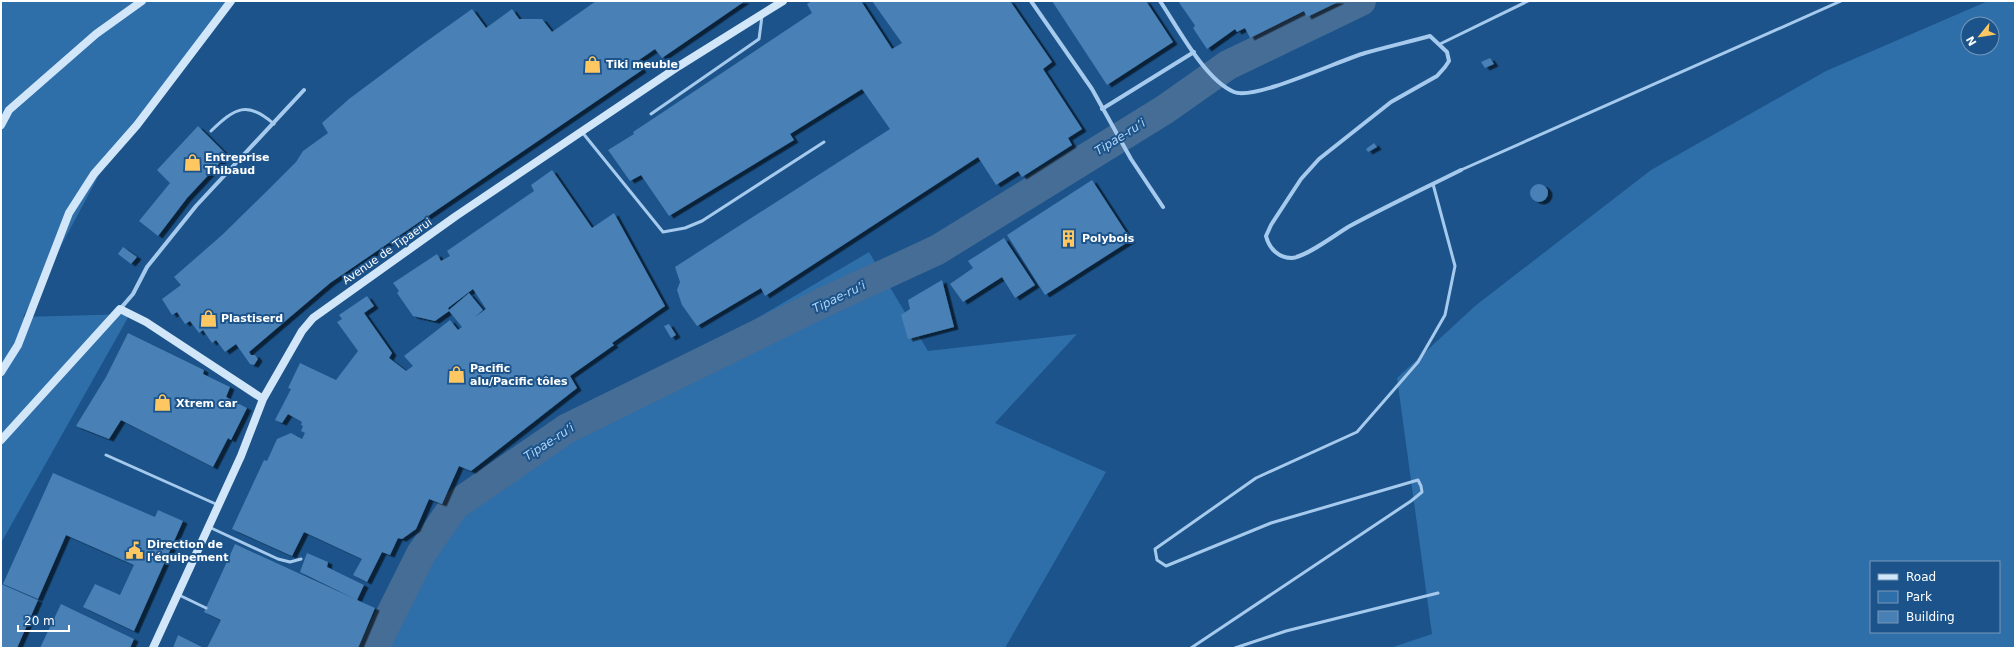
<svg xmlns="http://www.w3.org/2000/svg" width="2016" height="649" viewBox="0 0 2016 649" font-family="'DejaVu Sans',sans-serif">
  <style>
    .green { fill: #2e6ea9; fill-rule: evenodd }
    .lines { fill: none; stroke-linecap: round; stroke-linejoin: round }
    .river { stroke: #456d95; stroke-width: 30 }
    .building { fill: #4880b5; fill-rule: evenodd; filter: url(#shadow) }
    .lane { stroke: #a5caed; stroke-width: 3 }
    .street { stroke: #a5caed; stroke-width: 4 }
    .secondary { stroke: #d2e6f9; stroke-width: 8 }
    .labels { text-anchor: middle; stroke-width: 4; stroke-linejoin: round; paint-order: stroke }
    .poi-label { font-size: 11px; font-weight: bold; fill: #fff; stroke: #1b538a; text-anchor: start }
    .street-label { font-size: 11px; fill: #fff; stroke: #1b538a }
    .water-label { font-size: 12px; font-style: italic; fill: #b1d4f4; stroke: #1b538a }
  </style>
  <defs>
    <filter id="shadow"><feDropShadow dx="4.5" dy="2.5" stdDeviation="0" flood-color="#0009"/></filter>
  </defs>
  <rect width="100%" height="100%" fill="#1b538a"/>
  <!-- green -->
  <path class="green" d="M1,1H231L99,175L23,317L130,314L1,543Z
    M1988,1H2015V648H1390L1432,634L1397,378L1475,306L1651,170L1826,71ZM1968,24H1992V48H1968ZM1871,562H1999V632H1871Z
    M869,252L928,351L1077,334L995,423L1106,472L1005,648H378L406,588L466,501L550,430L601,399L683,362Z"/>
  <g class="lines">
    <!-- river -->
    <path class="river" d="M374,648L421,554L454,506L566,429L824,302L937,250L1164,110L1228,65L1361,1"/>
  </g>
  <!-- building -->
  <path class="building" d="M596,1H745L662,58L655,49L636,62L642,70L330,283L249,352L251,355H255L258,359L254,365L250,364L236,344L225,352L216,340L212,343L203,330L199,333L190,321L185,324L177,312L172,315L162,299L181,285L174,277L222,235L267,191L296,162L303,151L328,133L322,123L349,99L420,46L472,9L486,28L512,9L519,19H542L552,32Z
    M812,1H861L892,49L902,43L872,1H1010L1052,62L1043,69L1082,129L1068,138L1072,145L1022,177L1018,171L996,185L978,157L765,296L761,288L697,326L682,305L677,290L680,282L675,267L890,129L862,89L790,134L794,140L669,216L641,175L630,181L608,150L634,134L633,132L812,13L807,4Z
    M1052,1H1146L1173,42L1107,85Z
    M1178,1H1340L1307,17L1304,11L1250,38L1245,28L1237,32L1235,29L1207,49L1193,28L1195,26L1194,24Z
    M1490,58L1494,64L1485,68L1481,62Z
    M198,126L227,155L187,198L158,236L139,221L170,183L157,170Z
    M1374,143L1377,147L1368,152L1366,149Z
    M552,170L592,228L614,213L665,306L612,343L614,345L570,376L577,388L471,471L459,466L442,504L429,499L416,529L402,539L398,538L390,555L382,552L367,582L353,575L362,559L304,532L292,556L232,529L264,460L267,461L277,439L291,433L302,439L305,433L301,431L303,426L301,425L302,422L288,414L282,423L275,420L291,389L288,388L300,363L336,380L358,351L337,322L342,319L339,315L367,296L374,306L364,313L392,353L389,358L406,371L413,366L404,356L450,320L458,330L462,327L449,311L435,321L413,316L397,293L399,291L393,283L437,254L441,261L450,256L447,251L534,191L531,185ZM473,289L486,309L475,317L483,310L469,293L449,310L448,308Z
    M1092,180L1131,240L1045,295L1007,235Z
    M1530 193a9 9 0 1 1 18 0a9 9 0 1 1-18 0Z
    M1004,238L1035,285L1015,298L1002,277L963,302L950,284L973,268L968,261Z
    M123,247L137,257L131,264L118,254Z
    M942,280L954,327L908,339L901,315L910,309L908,300Z
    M669,324L676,335L671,338L664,326Z
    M128,333L204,370L203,374L230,387L226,397L247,408L231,440L228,438L213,467L121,420L109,439L76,426L106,377Z
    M53,473L155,517L158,510L183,521L134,631L83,607L95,584L120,595L134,565L66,535L38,599L3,584Z
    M235,544L355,599L300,572L307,553L328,562L327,567L364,585L357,600L375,608L358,648H207L221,620L204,612Z
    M1,584L38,600L17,648H1Z
    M61,604L134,639L130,648H40Z
    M178,635L204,648H173Z"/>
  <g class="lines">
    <!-- lane -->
    <path class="lane" d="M1440,44L1528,1
      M651,114L759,39L762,16
      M211,131C235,108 247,100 274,124
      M582,132L663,232L685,228L702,221L824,142
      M1461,170L1841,1
      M106,455L218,505
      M209,527L278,559L290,562L301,559
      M179,595L206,608
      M1191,648L1411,501L1422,492L1421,486L1418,480L1271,523L1166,566L1157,560L1155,549L1256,478L1357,432L1418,362L1445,315L1455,266L1433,184
      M1235,648L1286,631L1438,593"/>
    <!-- street -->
    <path class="street" d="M1031,1L1092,89L1131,159L1163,207
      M1160,1C1178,28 1205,80 1234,92C1254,101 1340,60 1365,53C1386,47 1408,42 1430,36L1447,52L1449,61L1445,67L1437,76L1391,102L1319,159L1301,179L1271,225L1266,236C1269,248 1278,258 1292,258C1306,257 1335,235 1348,227C1385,207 1423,189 1461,170
      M1102,109L1194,52
      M120,309L133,294L147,267L196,206L304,90"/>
    <!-- secondary -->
    <path class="secondary" d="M1,125L9,110L96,34L142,1
      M1,372L18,345L69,213L94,174L137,125L231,1
      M1,440L120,309L146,322L263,399
      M153,648L241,456L263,399L302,331L313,318L456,216L679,66L783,1"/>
  </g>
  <!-- icons -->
  <defs>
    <symbol id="shop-bare" viewBox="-9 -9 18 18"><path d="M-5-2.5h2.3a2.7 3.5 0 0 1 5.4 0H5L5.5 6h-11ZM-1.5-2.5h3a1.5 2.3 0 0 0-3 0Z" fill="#fec762" stroke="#1b538a" stroke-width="2.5" paint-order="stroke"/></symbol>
    <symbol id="building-bare" viewBox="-9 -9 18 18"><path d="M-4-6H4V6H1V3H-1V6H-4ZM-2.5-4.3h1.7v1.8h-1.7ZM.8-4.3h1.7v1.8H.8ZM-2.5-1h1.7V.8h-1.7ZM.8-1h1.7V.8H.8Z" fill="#fec762" stroke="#1b538a" stroke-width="2.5" paint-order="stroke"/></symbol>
    <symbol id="civic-bare" viewBox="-9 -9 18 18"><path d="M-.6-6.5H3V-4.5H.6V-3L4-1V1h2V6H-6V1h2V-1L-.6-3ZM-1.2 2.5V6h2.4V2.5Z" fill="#fec762" stroke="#1b538a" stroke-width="2.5" paint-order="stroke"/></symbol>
  </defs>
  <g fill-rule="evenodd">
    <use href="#shop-bare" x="580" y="52" width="25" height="25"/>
    <use href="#shop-bare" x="180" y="150" width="25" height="25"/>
    <use href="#building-bare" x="1056" y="226" width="25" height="25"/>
    <use href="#shop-bare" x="196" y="306" width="25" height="25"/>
    <use href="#shop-bare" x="444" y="362" width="25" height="25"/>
    <use href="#shop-bare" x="150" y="390" width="25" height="25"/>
    <use href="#civic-bare" x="122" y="538" width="25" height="25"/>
  </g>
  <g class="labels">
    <!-- poi labels -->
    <g class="poi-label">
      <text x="606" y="68">Tiki meuble</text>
      <text x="205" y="161">Entreprise<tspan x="205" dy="13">Thibaud</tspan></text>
      <text x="1082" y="242">Polybois</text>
      <text x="221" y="322">Plastiserd</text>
      <text x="470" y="372">Pacific<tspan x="470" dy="13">alu/Pacific tôles</tspan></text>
      <text x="176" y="407">Xtrem car</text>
      <text x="147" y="548">Direction de<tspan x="147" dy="13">l'équipement</tspan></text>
    </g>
    <!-- street labels -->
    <g class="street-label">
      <text transform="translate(387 251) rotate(-35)" y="4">Avenue de Tipaerui</text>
    </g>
    <!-- water labels -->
    <g class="water-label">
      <text transform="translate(1120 137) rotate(-32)" y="4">Tipae-ru’i</text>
      <text transform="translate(839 297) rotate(-26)" y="4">Tipae-ru’i</text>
      <text transform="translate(549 442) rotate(-33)" y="4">Tipae-ru’i</text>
    </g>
  </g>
  <!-- border -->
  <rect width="2016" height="649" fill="none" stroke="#ffffff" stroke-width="4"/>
  <!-- legend -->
  <rect x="1870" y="561" width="130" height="72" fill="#1b538a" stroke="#7698b9"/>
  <rect x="1878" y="574" width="20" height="6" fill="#d2e6f9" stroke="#7698b9"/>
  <text x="1906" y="581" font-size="12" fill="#ffffff">Road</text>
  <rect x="1878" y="591" width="20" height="12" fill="#2e6ea9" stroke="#7698b9"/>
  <text x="1906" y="601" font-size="12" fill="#ffffff">Park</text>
  <rect x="1878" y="611" width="20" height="12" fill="#4880b5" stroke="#7698b9"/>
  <text x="1906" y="621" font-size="12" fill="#ffffff">Building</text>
  <!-- north arrow -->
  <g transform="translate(1980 36) rotate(240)"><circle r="19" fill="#1b538a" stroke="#7698b9"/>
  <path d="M0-3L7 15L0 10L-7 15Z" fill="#fec762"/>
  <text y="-6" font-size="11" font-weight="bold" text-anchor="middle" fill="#ffffff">N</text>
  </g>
  <!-- scale -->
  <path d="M18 625v6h51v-6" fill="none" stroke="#ffffff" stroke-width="2"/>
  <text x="24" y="625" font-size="12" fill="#ffffff" stroke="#1b538a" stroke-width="3" paint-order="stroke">20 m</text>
</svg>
